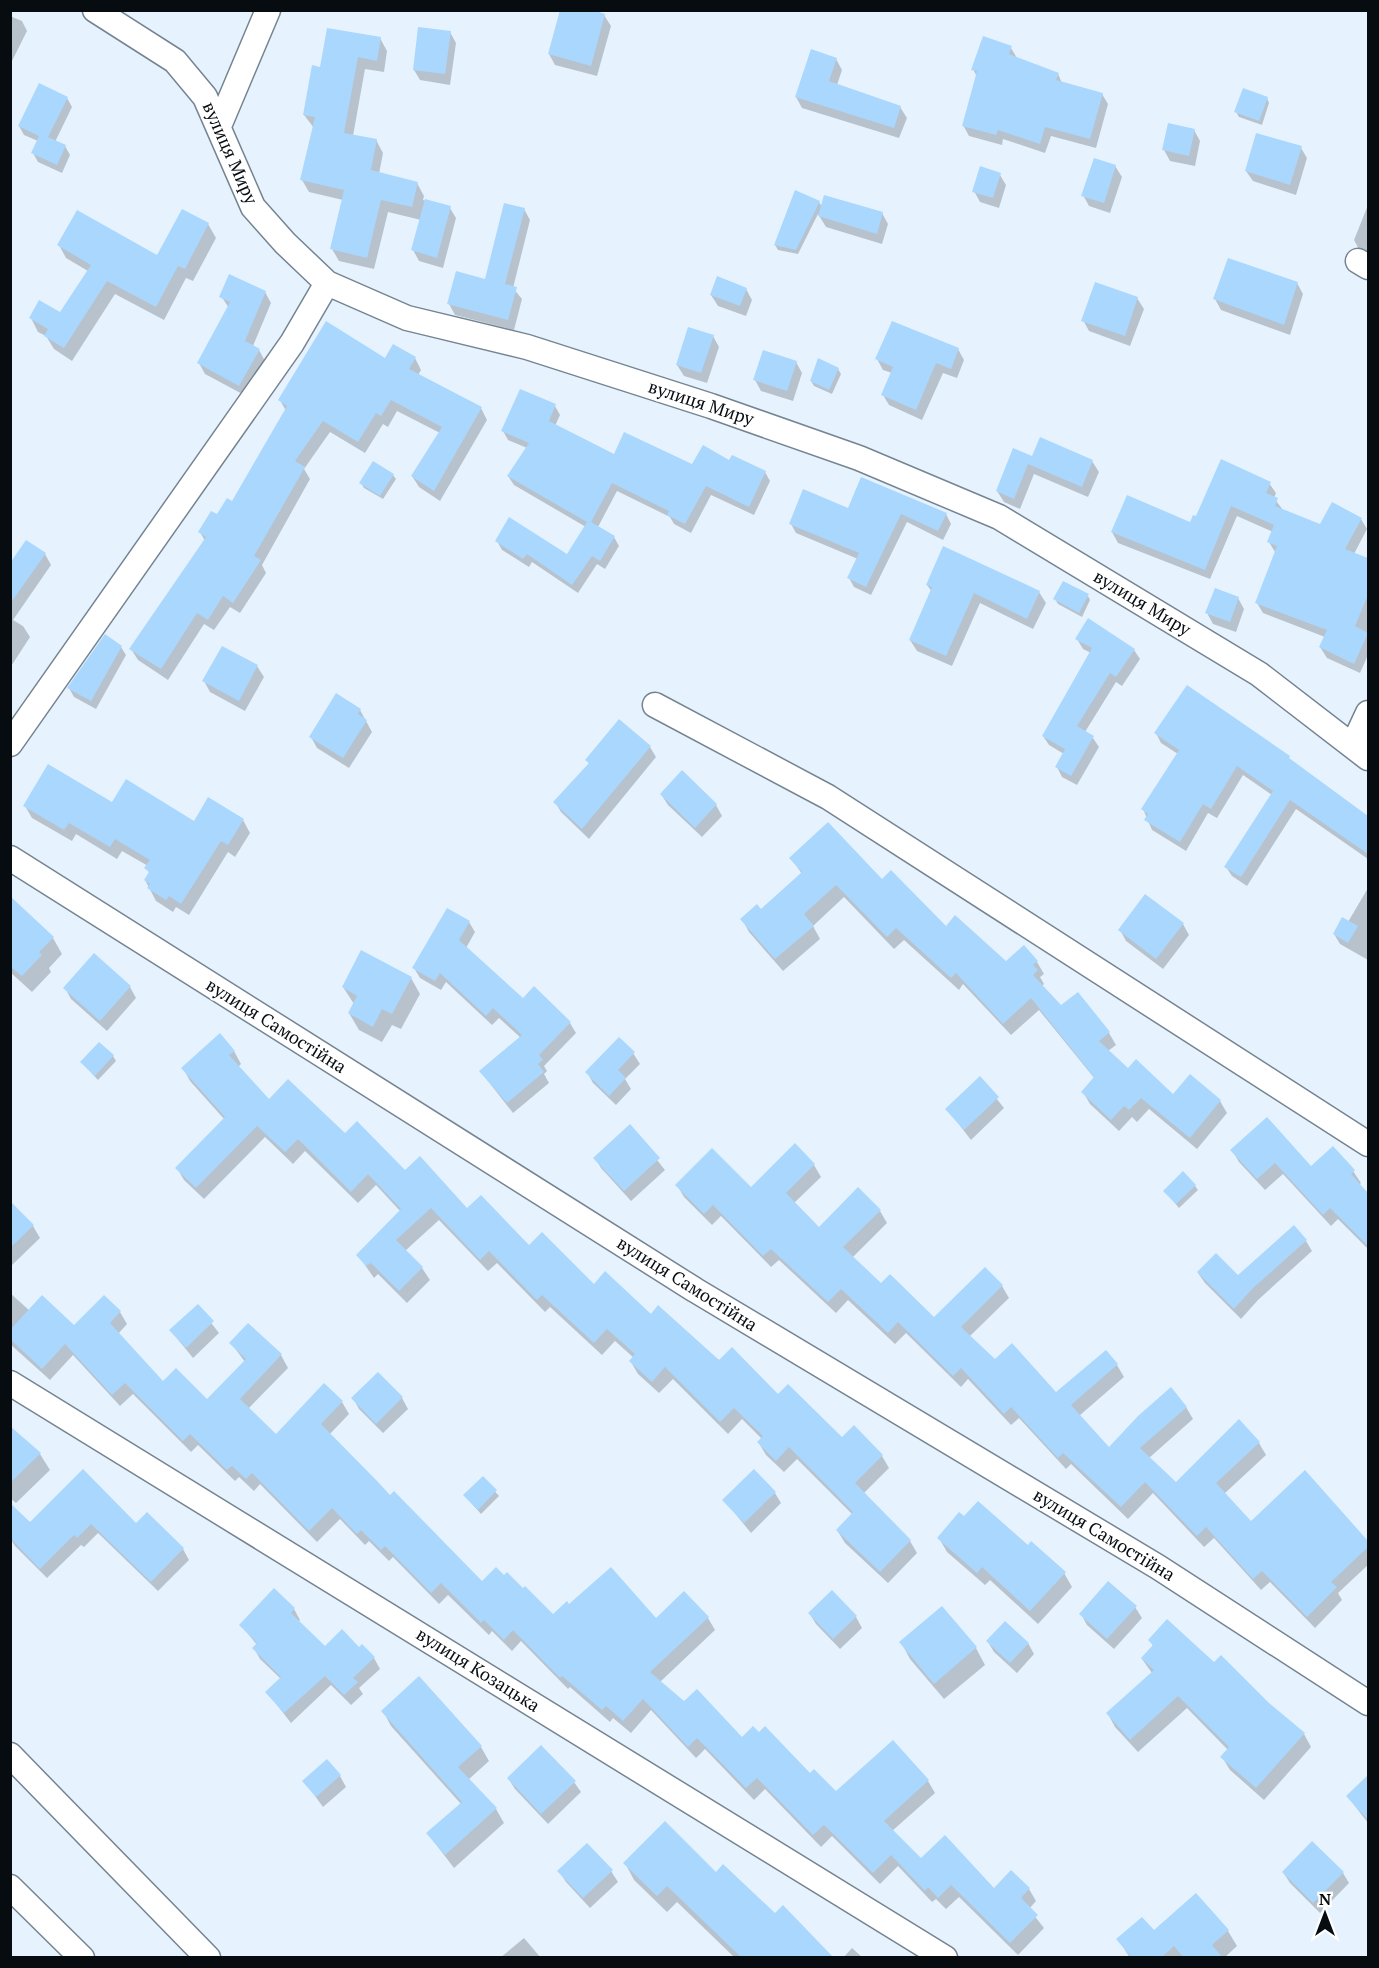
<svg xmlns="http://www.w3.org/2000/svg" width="1379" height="1968" viewBox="0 0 1379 1968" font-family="'PT Serif',serif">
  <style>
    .shadow { fill: #0003 }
    .building { fill: #a9d7fe }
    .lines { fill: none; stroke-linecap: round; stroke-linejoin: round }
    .minor-casing { stroke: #758491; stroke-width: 27 }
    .minor { stroke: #fff; stroke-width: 24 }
    .labels { text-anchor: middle; stroke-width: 4.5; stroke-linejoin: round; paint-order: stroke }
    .street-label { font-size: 18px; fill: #070c11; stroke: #fff }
  </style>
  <rect width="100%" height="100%" fill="#e6f3ff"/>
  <!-- shadow -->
  <path class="shadow" d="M604,15L611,26L597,76L555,65L549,54Z
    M10,16L22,21L27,31L10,65Z
    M450,32L456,43L450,85L420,80L414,70Z
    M380,38L387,51L384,72L365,69L353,136L376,140L383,153L379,174L417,183L424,196L423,200L450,208L456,218L443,268L419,261L413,250L421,220L388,212L374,269L339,261L332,249L343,200L309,192L302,180L314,128L304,115L321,68Z
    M1011,48L1017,58L1058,74L1062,83L1102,94L1108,104L1096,148L1051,136L1045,153L1003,139L1002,145L969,136L963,125L977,77L973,69Z
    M836,59L842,70L837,85L900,107L907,118L899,138L802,108L796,97Z
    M67,98L72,107L55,142L65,146L70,155L62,173L38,162L33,153L38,141L24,135L19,126Z
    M1267,98L1269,103L1262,125L1239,117L1236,112Z
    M1194,130L1200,141L1195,166L1170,161L1164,150Z
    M1301,148L1307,158L1296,195L1253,181L1246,171Z
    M1115,166L1122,177L1110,213L1089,206L1083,195Z
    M1000,175L1006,185L999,208L980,202L974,191Z
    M819,202L822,207L882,213L888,224L882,244L826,227L818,214L798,254L778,250L775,245Z
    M1368,205V254L1360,251L1354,240Z
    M524,209L530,220L513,288L522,299L514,330L455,315L449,304L486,281Z
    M208,224L216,238L193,281L186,278L164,320L115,294L72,361L54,349L46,336L38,332L31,318L60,314L88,271L66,258L59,245L158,257Z
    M1297,283L1303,294L1290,335L1221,310L1215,299Z
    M746,289L752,300L746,316L718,306L711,295Z
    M265,292L271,303L253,346L259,350L265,361L246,396L205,374L199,363L229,308L221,296Z
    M1137,298L1144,309L1130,346L1089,331L1083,320Z
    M713,336L719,347L707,383L684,376L677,365Z
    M958,349L964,360L957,378L943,373L922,420L889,405L883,395L892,373L883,370L877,359Z
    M415,358L421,370L418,375L481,408L487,420L440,501L419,487L412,476L440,433L397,411L388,427L383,424L365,453L330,432L304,469L310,479L262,565L266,573L240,613L230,607L214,630L204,624L168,680L138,660L131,649L205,541L200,532L232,503L286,411L280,400L386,360Z
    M796,362L802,373L793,401L761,391L755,380Z
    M838,369L841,374L832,394L814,386L811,381Z
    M555,406L560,415L555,426L615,456L693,466L730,462L765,472L770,481L754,515L711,495L691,533L674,524L670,517L617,491L598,527L614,537L619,546L605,569L597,564L578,593L532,562L529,567L502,550L497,541L568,556L586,527L514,485L508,476L527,448L508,440L503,431Z
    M1032,458L1092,461L1099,472L1088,497L1034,474L1020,509L1004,502L997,491Z
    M393,475L396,479L383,499L364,488L361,483Z
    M1269,483L1276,493L1274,498L1283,510L1321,526L1361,519L1367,529L1354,554L1368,560V655L1360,673L1327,658L1320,647L1325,637L1263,613L1257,603L1275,552L1269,542L1273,532L1237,516L1210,579L1118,543L1112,532L1190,524L1197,518Z
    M849,510L946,514L951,524L943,540L907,522L871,595L854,587L849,578L858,559L796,533L791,524Z
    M45,554L51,565L13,620L23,626L30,637L10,668V559L14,561Z
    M927,585L1039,592L1046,603L1033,629L980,603L952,666L917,651L910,640L932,592Z
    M1088,596L1090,600L1082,617L1058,604L1055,599Z
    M1238,598L1244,609L1236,632L1213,624L1207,613Z
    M1077,639L1134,650L1140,659L1122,686L1116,682L1085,732L1093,738L1099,747L1077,785L1062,777L1057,767L1064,754L1049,745L1043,736L1091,653L1083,649Z
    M121,647L126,655L96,709L74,697L69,688Z
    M222,648L257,666L264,677L245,711L210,692L204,681Z
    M1188,687L1368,817V859L1296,809L1247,886L1232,876L1226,867L1272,795L1243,775L1217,818L1208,813L1186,851L1152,830L1143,809L1178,754L1161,743L1156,733Z
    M360,710L372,732L349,768L317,748L311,737Z
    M650,747L656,757L589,839L561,812L555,802L590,765L587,760Z
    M661,794L716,805L722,816L702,837L668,805Z
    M112,804L194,823L243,820L250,833L235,857L228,852L189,915L176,907L173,912L156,901L145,880L149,874L148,866L122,851L117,859L76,834L72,841L32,818L25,806Z
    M791,858L881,881L946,928L1006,963L1037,962L1044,974L1040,977L1044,984L1042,986L1061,1007L1109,1033L1116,1045L1108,1051L1128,1070L1174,1096L1220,1101L1227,1113L1197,1149L1149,1109L1137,1122L1132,1117L1119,1131L1090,1104L1083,1092L1095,1079L1039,1010L1011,1035L963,984L959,990L904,940L894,949L844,897L813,926L820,939L783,971L749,932L742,919L760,911L802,874Z
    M1368,888V960L1340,944L1334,934L1348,922Z
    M10,906L53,938L62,954L49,968L51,972L32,992L10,972Z
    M469,922L475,932L466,948L523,1000L534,988L570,1023L576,1033L544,1066L547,1071L544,1074L549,1083L513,1113L481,1072L521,1038L499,1018L492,1025L446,982L441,990L420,978L414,968Z
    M1183,924L1189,935L1163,969L1126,941L1120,930Z
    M411,978L420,994L401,1029L392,1025L382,1042L359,1030L349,1013L354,1004L343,987Z
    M130,987L136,998L107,1031L71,999L65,988Z
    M234,1051L241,1064L238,1067L269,1101L345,1135L594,1286L651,1316L842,1439L882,1456L889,1468L863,1494L910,1541L917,1553L888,1583L845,1543L837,1530L852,1514L797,1459L784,1472L766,1455L759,1443L762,1439L742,1419L728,1434L673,1379L659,1393L638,1374L631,1362L634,1358L615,1341L602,1355L550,1307L545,1312L497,1263L488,1271L439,1220L405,1251L422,1268L430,1280L407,1303L378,1274L374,1278L358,1255L401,1212L376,1185L358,1203L305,1151L293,1164L265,1137L204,1199L184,1180L177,1168L225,1120L190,1081L183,1068Z
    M633,1053L640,1064L625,1079L631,1089L616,1105L593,1083L587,1072Z
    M113,1056L116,1061L98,1080L82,1063Z
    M980,1078L1004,1108L971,1140L947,1109Z
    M630,1126L665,1170L631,1201L601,1168L595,1158Z
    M1232,1150L1311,1168L1353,1171L1361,1183L1359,1185L1368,1195V1249L1338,1219L1331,1226L1283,1174L1265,1190L1239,1162Z
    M814,1165L821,1177L794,1203L819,1229L880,1211L887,1223L852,1258L881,1285L934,1319L985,1269L1002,1286L1009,1298L969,1337L995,1361L1056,1394L1117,1365L1124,1377L1079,1416L1109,1449L1186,1407L1193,1419L1149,1458L1176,1484L1239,1421L1259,1443L1266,1455L1224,1494L1251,1523L1305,1472L1368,1543V1565L1338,1593L1342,1600L1315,1628L1270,1582L1261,1590L1214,1538L1204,1547L1153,1493L1128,1519L1071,1464L1066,1469L1019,1418L1011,1425L968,1379L961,1387L906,1333L895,1344L848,1300L836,1313L779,1260L771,1267L721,1216L712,1225L684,1197L677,1185L751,1189Z
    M1195,1186L1198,1190L1179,1208L1165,1191Z
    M15,1207L33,1226L40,1238L10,1267V1211Z
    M1306,1241L1312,1251L1258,1300L1241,1319L1205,1283L1198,1273L1238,1277Z
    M10,1293L30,1311L74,1327L104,1297L120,1312L127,1324L118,1334L163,1383L207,1401L245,1362L231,1343L248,1325L281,1355L288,1368L248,1409L276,1436L342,1402L349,1414L329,1435L377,1484L482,1583L553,1616L569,1606L655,1620L684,1593L708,1618L715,1630L660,1682L684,1703L742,1739L810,1775L836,1793L928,1781L935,1793L892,1831L921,1860L994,1890L1011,1872L1029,1889L1036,1901L1029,1909L1044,1928L1018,1955L959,1897L946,1909L936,1899L932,1902L898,1866L880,1884L832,1836L821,1847L765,1789L754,1800L705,1749L696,1758L651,1710L631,1733L613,1718L610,1722L570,1687L568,1689L521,1641L512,1651L492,1631L489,1635L448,1595L439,1604L393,1557L389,1561L369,1541L365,1545L340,1519L317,1542L260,1484L254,1491L239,1477L235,1481L198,1445L191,1452L133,1394L120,1406L73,1355L50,1380L10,1344Z
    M198,1306L219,1333L193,1358L171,1331Z
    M378,1374L402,1398L408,1409L383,1433L359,1409L353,1398Z
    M10,1428L40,1454L50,1470L16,1503L10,1498Z
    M83,1471L136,1525L183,1549L189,1560L158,1591L98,1533L84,1547L81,1545L47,1578L15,1546L10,1538L30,1524Z
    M483,1478L499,1496L481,1514L465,1496Z
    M775,1493L781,1503L751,1533L724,1500Z
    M939,1538L1028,1547L1064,1573L1072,1587L1038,1624L990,1580L985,1585L947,1552Z
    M1135,1607L1142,1618L1114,1649L1087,1625L1081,1614Z
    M942,1608L976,1648L985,1665L944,1699L910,1659L901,1642Z
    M294,1609L300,1620L298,1622L325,1648L359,1649L374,1658L380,1669L359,1688L363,1694L351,1705L331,1685L291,1723L267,1692L281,1679L260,1659L254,1648L257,1645L241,1625Z
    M810,1614L856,1617L862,1628L840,1649L816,1624Z
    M1150,1640L1214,1664L1304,1734L1311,1747L1264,1800L1230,1770L1222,1757L1228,1750L1187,1708L1138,1752L1115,1727L1108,1714L1152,1673L1142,1659L1153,1646Z
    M988,1642L1028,1643L1034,1654L1017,1673L994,1652Z
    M383,1711L481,1747L489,1761L468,1780L496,1809L504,1823L454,1868L428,1834L461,1804L391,1726Z
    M340,1776L346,1787L323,1807L304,1781Z
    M1368,1777V1823L1348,1797Z
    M508,1778L574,1782L581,1792L548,1824L515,1789Z
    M625,1863L716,1874L832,1958H735L677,1902L667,1912L634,1880Z
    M559,1871H611L618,1882L590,1908L566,1882Z
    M1283,1872L1343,1873L1349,1883L1320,1913L1290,1883Z
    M1228,1931L1237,1946L1224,1958H1130L1118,1939L1154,1932Z
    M524,1938L541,1958H500Z
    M852,1948L863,1958H843Z"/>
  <!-- building -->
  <path class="building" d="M560,10H593L605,14L591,66L548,54Z
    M418,27L451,31L445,74L413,70Z
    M327,28L381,37L377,61L358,57L344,133L377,139L371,170L418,182L412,207L381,200L367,258L330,249L344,190L300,180L315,117L303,115L312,65L320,67Z
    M983,36L1012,46L1009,54L1059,73L1056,80L1103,93L1090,139L1045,127L1040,144L998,130L996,135L962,126L977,71L971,70Z
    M811,49L837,58L829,81L901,106L894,128L795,97Z
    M39,83L68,97L48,137L66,145L57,165L31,153L39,136L18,126Z
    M1243,88L1268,97L1259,121L1234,112Z
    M1168,123L1195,129L1189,156L1162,150Z
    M1256,133L1302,146L1290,185L1245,171Z
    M1094,158L1116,165L1104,203L1081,196Z
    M980,166L1001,173L993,198L972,192Z
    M795,190L820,201L796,250L774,245Z
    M824,195L883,212L877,234L818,216Z
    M425,199L451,206L437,258L411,250Z
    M504,203L525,208L505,284L517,287L508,320L447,304L456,271L485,279Z
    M182,209L209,223L185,269L178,266L156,307L107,281L64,348L44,336L48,329L29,318L39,300L60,312L91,265L57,245L77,210L157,255Z
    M1228,258L1298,282L1284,325L1213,299Z
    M229,274L266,291L245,341L260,349L239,386L197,363L230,302L219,297Z
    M717,276L747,288L740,306L710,295Z
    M1095,282L1138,297L1125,336L1081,321Z
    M326,321L385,358L393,344L416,357L409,369L482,407L434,491L411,476L442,427L391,400L381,416L376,413L358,442L323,421L295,461L305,467L254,556L261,560L233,603L223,596L208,620L197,613L161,669L129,649L206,537L198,532L211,511L217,514L227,498L232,501L287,406L278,400Z
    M892,321L959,348L951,369L936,363L916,410L881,395L893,367L875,359Z
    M688,327L714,335L701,373L676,365Z
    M763,350L797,361L787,391L753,380Z
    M818,358L839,368L829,390L810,381Z
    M520,389L556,404L549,421L614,454L624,432L692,464L703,445L729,460L732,455L766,471L749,507L706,486L685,524L667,515L669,511L612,483L591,522L615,536L600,561L592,556L572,585L527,554L523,559L495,541L509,517L567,554L587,522L507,476L529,443L501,431Z
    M1040,437L1093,460L1082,487L1028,464L1014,499L996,491L1013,448L1032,456Z
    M1221,459L1271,482L1266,493L1278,498L1275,506L1320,524L1332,502L1362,518L1345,549L1368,558V595L1355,626L1368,633L1354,664L1319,647L1327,630L1255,603L1277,546L1267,542L1274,525L1231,506L1205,570L1111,532L1127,495L1190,522L1193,515L1196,516Z
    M373,461L394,474L380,496L359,483Z
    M861,477L947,513L938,531L901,514L866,587L847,578L859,553L789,524L803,489L848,508Z
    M26,540L46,553L10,604V563Z
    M943,546L1040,591L1027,619L974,593L946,656L909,640L932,587L926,585Z
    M1063,581L1089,594L1079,613L1053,599Z
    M1215,588L1239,597L1230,622L1205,613Z
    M1088,618L1135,649L1116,677L1110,673L1077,726L1094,736L1071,776L1055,767L1065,749L1042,736L1092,648L1075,639Z
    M105,634L122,646L91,701L67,688Z
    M222,646L258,665L239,701L202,681Z
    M1187,685L1290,756L1289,758L1368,816V854L1290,800L1241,877L1224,867L1273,791L1237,766L1211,809L1203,804L1180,842L1144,820L1148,814L1141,809L1179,750L1154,733Z
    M336,693L361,709L358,714L367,720L343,758L309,737Z
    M619,719L651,746L582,829L553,802L589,763L585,760Z
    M48,764L112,802L126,779L194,821L208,797L244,819L228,845L221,841L181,904L169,896L166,900L147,888L150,884L144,880L149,872L144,868L150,860L115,839L110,847L69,823L64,830L23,806Z
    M682,770L717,804L695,828L660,794Z
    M828,822L882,879L891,870L946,926L955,915L1006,961L1024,945L1038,961L1033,965L1038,970L1033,975L1061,1005L1078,992L1110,1032L1099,1041L1128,1068L1136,1059L1173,1094L1190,1074L1221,1100L1190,1138L1141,1098L1129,1110L1124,1106L1111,1120L1081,1092L1094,1077L1031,998L1003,1024L956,973L951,978L896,928L887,937L836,885L804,914L814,926L775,959L740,919L757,904L761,909L802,872L789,858Z
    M1145,894L1184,923L1156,959L1118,930Z
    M10,896L54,937L39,952L42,955L22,976L10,966Z
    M447,908L470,921L459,940L523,998L534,986L571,1022L539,1055L543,1060L538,1064L544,1072L507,1103L479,1071L522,1035L493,1008L486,1016L440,973L435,981L412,968Z
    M1342,917L1358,926L1348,943L1333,934Z
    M361,950L412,977L392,1014L382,1009L373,1027L348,1013L357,996L342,987Z
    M94,953L131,986L100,1021L63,988Z
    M220,1033L235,1051L229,1055L269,1099L288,1079L345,1133L357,1121L405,1170L420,1156L467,1208L481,1195L529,1245L542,1232L594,1284L605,1271L651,1314L658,1305L719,1360L732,1347L778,1394L788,1384L842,1437L854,1425L883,1455L855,1483L911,1540L880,1572L836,1530L853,1512L789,1447L776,1461L757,1442L763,1436L734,1408L720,1422L665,1367L652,1382L629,1361L635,1354L607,1329L594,1343L542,1295L537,1300L489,1251L480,1260L431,1208L396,1240L423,1267L399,1291L371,1263L366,1266L356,1255L401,1209L368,1174L351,1192L298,1139L285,1152L257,1126L196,1188L175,1168L225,1117L181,1068Z
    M619,1037L635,1052L618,1070L626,1078L609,1096L585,1072Z
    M99,1042L114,1055L95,1076L80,1062Z
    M980,1076L999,1097L964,1130L945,1109Z
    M1267,1117L1311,1166L1333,1146L1355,1170L1351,1174L1368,1193V1246L1330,1208L1323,1215L1275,1163L1257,1179L1230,1150Z
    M630,1124L660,1158L624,1191L593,1158Z
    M795,1143L815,1164L786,1193L819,1227L858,1187L881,1210L843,1247L881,1283L890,1274L934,1317L985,1267L1003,1285L961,1327L995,1359L1012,1343L1056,1392L1106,1350L1118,1364L1071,1405L1109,1447L1138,1416L1171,1387L1187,1407L1140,1448L1176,1482L1239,1419L1260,1442L1216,1483L1251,1521L1305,1470L1368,1541V1547L1331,1582L1337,1587L1307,1617L1262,1571L1253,1579L1206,1527L1197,1536L1145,1482L1121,1507L1063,1453L1058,1458L1011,1407L1004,1414L961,1368L953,1376L898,1322L888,1333L841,1289L828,1302L771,1249L763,1256L713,1205L704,1214L675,1185L712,1148L751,1187Z
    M1183,1171L1196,1185L1176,1204L1163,1191Z
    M10,1201L34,1225L10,1248Z
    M1294,1225L1307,1240L1252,1289L1234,1309L1197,1272L1216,1253L1238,1275Z
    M42,1295L74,1325L104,1295L121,1311L110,1323L163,1381L176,1368L207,1399L246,1359L229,1343L248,1323L282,1354L240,1399L276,1434L324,1383L343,1401L321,1424L378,1482L390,1495L394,1491L482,1581L496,1567L504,1575L507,1572L523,1588L525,1586L553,1614L567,1601L569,1604L611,1567L656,1618L684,1591L709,1617L650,1672L684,1701L697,1689L742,1737L753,1726L759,1732L765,1726L810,1773L814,1769L836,1791L893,1740L929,1780L884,1821L921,1858L945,1835L994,1888L1011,1870L1030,1888L1021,1898L1038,1915L1010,1943L951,1885L938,1898L928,1887L925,1891L891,1855L873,1873L824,1825L813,1835L757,1778L746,1788L697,1738L688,1747L643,1699L623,1721L606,1706L602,1710L562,1676L560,1678L513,1630L504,1640L484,1620L481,1623L441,1583L431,1593L385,1546L381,1550L361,1530L357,1534L332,1508L309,1531L252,1473L246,1479L232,1466L227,1470L190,1434L183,1441L125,1383L112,1395L65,1344L42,1369L10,1339V1330Z
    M198,1304L214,1321L186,1348L169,1330Z
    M378,1372L403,1397L376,1424L351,1398Z
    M10,1426L41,1453L10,1483Z
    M83,1469L136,1523L147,1512L184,1548L151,1582L91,1524L77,1538L74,1535L40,1569L10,1538V1503L30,1522Z
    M754,1469L776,1492L744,1523L722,1500Z
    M483,1476L497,1490L478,1510L463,1495Z
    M978,1501L1028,1545L1031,1541L1066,1572L1030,1611L982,1567L977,1573L937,1538L959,1512L964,1516Z
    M1108,1581L1137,1606L1107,1639L1079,1614Z
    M274,1588L295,1608L291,1613L325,1646L342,1629L359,1647L362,1644L375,1657L353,1678L358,1682L344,1695L325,1676L284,1713L265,1692L281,1677L252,1648L257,1643L239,1625Z
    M832,1590L857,1616L833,1639L808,1613Z
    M942,1606L977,1647L934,1684L899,1642Z
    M1167,1619L1214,1662L1221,1655L1269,1703L1305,1733L1256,1788L1220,1757L1229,1747L1178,1696L1130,1740L1106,1713L1154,1670L1141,1658L1153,1645L1148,1640Z
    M1005,1621L1029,1643L1010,1663L986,1641Z
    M419,1676L482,1746L458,1767L497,1808L445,1855L426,1833L462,1802L381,1711Z
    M541,1745L576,1781L541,1814L507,1778Z
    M327,1759L341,1775L316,1797L302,1781Z
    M1368,1775V1820L1346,1796Z
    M665,1821L716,1872L723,1864L775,1913L783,1905L834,1958H742L667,1886L657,1896L623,1863Z
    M1312,1841L1344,1872L1313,1903L1282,1872Z
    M587,1843L613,1870L583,1898L557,1871Z
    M1196,1893L1229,1930L1212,1945L1223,1958H1184L1174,1946L1161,1958H1132L1116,1939L1142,1917L1154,1930Z"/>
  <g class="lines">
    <defs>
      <path id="minor" d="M95,10L175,61L205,97L253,207L285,243L327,283L407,318L527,347L711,406L859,458L999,517L1259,674L1368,758
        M219,126L268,10
        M1358,261L1368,267
        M655,705L828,797L1368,1144
        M10,744L292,343L327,283
        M1353,745L1368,713
        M10,858L695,1290L1158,1567L1368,1703
        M10,1383L945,1958
        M10,1755L208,1958
        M10,1887L82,1958"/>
    </defs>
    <!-- minor casing -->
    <use href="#minor" class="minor-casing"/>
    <!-- minor -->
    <use href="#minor" class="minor"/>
  </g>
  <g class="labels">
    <!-- street labels -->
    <g class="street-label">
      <text transform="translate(230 153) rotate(66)" y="6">вулиця Миру</text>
      <text transform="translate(701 403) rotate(18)" y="6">вулиця Миру</text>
      <text transform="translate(1142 603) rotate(31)" y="6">вулиця Миру</text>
      <text transform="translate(276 1026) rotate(32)" y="6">вулиця Самостійна</text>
      <text transform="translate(687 1284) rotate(32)" y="6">вулиця Самостійна</text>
      <text transform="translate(1104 1535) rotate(31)" y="6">вулиця Самостійна</text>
      <text transform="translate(478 1670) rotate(32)" y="6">вулиця Козацька</text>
    </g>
  </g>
  <!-- border -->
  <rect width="1379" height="1968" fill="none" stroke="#070c11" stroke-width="24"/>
  <!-- north arrow -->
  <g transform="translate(1325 1914)" stroke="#ffffff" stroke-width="4.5" paint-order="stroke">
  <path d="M0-4.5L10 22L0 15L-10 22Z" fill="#070c11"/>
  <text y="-9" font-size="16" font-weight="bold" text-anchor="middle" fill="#070c11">N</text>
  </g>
</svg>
